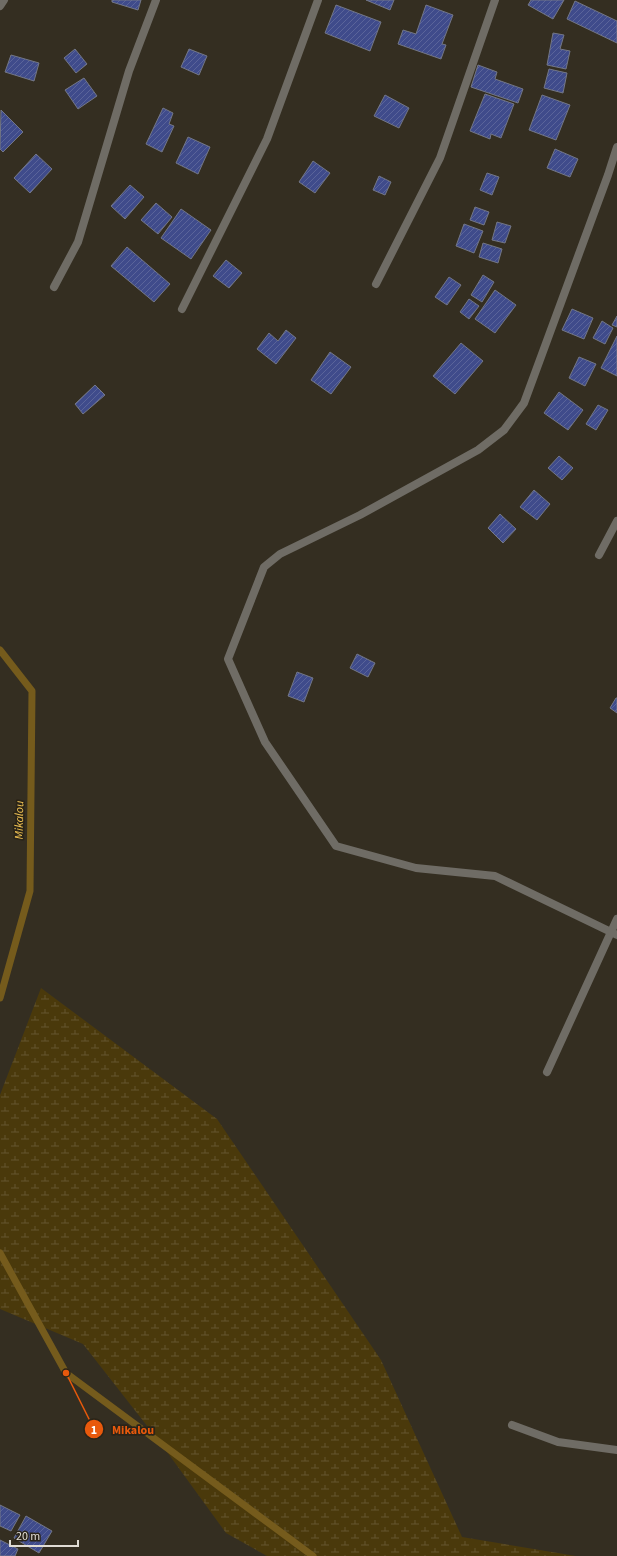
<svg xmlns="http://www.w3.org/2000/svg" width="617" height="1556" viewBox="0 0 617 1556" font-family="'Source Sans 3',sans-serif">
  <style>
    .wetland { fill: url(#wetland-marsh) }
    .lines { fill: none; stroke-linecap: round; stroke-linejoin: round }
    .stream { stroke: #755b1c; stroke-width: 7 }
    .building { fill: url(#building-hatch); stroke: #737786 }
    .street { stroke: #6f6c65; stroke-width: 8 }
    .labels { text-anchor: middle; stroke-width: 3.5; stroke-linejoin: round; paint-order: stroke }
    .water-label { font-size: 12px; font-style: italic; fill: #f0c253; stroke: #2a2418 }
    .leader { fill: none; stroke: #e8590c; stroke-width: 1.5 }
    .callout-dot { fill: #e8590c; stroke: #2a2418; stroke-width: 1.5 }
    .mark-label { font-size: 12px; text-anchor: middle; font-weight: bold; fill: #fff }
    .callout-label { font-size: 12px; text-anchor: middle; font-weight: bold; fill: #e8590c; stroke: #2a2418; stroke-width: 3.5; stroke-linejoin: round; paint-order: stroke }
  </style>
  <defs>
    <pattern id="wetland-marsh" width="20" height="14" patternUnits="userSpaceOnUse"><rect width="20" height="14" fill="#4a390b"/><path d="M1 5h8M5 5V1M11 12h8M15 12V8" fill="none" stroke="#64552e"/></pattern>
    <pattern id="building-hatch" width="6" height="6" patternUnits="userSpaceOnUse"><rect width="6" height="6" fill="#3f4b8b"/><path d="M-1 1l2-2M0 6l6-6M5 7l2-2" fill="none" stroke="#5a649a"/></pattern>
  </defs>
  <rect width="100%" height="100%" fill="#342e21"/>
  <!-- wetland -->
  <path class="wetland" d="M41,988L217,1119L381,1360L462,1537L576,1556H267L226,1533L162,1445L83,1344L0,1309V1095Z"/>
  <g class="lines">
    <!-- stream -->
    <path class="stream" d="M0,650L32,691L30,891L0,998
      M0,1253L66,1373L313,1556"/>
  </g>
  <!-- building -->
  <path class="building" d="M112,0H141L138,10L112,2Z
    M366,0H394L390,10Z
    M531,0H564L553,19L528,5Z
    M575,1L617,21V43L567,19Z
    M336,5L381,22L370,51L325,33Z
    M426,5L453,15L442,44L446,45L441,59L398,44L403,30L416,34Z
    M553,33L564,35L560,49L570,51L566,69L547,65Z
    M75,49L87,64L76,73L64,58Z
    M189,49L207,56L199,75L181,67Z
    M11,55L39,63L34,81L5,72Z
    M478,65L497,72L495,79L523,89L518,103L471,87Z
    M549,69L567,73L563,93L544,88Z
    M84,78L97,96L78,109L65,90Z
    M485,94L514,104L501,138L491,134L490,139L470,131Z
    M385,95L409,108L399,128L374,116Z
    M542,95L570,105L556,140L529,130Z
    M163,108L173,113L169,124L174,126L162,152L146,144Z
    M1,110L23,132L3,152L0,149Z
    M188,137L210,147L198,174L176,163Z
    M555,149L578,159L570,177L547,168Z
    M36,154L52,169L30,193L14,178Z
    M313,161L330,173L315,193L299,182Z
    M487,173L499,177L492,195L480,190Z
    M379,176L391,182L385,195L373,190Z
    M130,185L144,197L125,219L111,206Z
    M156,203L172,217L158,234L141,220Z
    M475,207L489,212L484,225L470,220Z
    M181,209L211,230L191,259L161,238Z
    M497,222L511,226L505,243L492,240Z
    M464,224L483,231L474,253L456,246Z
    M483,243L502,249L498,263L479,257Z
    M127,247L170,284L154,302L111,266Z
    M226,260L242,273L229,288L213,276Z
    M483,275L494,282L482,302L471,295Z
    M449,277L461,285L447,305L435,297Z
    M495,290L516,305L495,333L475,319Z
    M469,299L479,306L469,319L460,312Z
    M572,309L593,318L584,339L562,330Z
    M617,316V327L612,325Z
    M602,321L613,328L605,344L593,338Z
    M286,330L296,338L276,364L257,349L269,333L278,341Z
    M617,336V376L601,368Z
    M461,343L483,361L455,394L433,376Z
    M330,352L351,367L331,394L311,380Z
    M579,357L596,364L585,386L569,378Z
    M95,385L105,395L83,414L75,404Z
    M559,392L583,410L568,430L544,413Z
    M598,405L608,410L596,430L586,424Z
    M559,456L573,468L562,480L548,468Z
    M534,490L550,504L537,520L520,507Z
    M500,514L516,529L503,543L488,528Z
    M357,654L375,663L368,677L350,668Z
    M297,672L313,678L304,702L288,696Z
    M616,698H617V713L610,708Z
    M0,1505L20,1515L11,1531L0,1526Z
    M26,1516L52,1531L39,1553L14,1538Z
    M0,1540L18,1549L15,1556H0Z"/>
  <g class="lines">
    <!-- street -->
    <path class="street" d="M0,6L4,0
      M617,147L608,175L524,403L504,430L478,450L360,515L280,554L264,567L228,659L265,742L336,846L416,868L495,876L617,935
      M376,284L440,158L495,0
      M54,287L78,242L129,71L156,0
      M182,309L267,139L318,0
      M599,555L617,521
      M547,1072L617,919
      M512,1425L558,1442L617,1450"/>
  </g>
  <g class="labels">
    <!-- water labels -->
    <g class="water-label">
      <text transform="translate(19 820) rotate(-89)" y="4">Mikalou</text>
    </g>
  </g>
  <!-- callouts -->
  <path class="leader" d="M66 1373L94 1429"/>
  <g class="callout-dot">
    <circle cx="66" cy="1373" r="4"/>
    <circle cx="94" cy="1429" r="10"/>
  </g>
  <g class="mark-label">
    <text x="94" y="1434">1</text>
  </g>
  <g class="callout-label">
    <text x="133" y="1434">Mikalou</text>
  </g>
  <!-- scale -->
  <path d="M10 1540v6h68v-6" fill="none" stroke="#e0dcd4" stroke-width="2"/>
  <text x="16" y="1540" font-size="12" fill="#e0dcd4" stroke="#2a2418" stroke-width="3" paint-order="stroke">20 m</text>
</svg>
